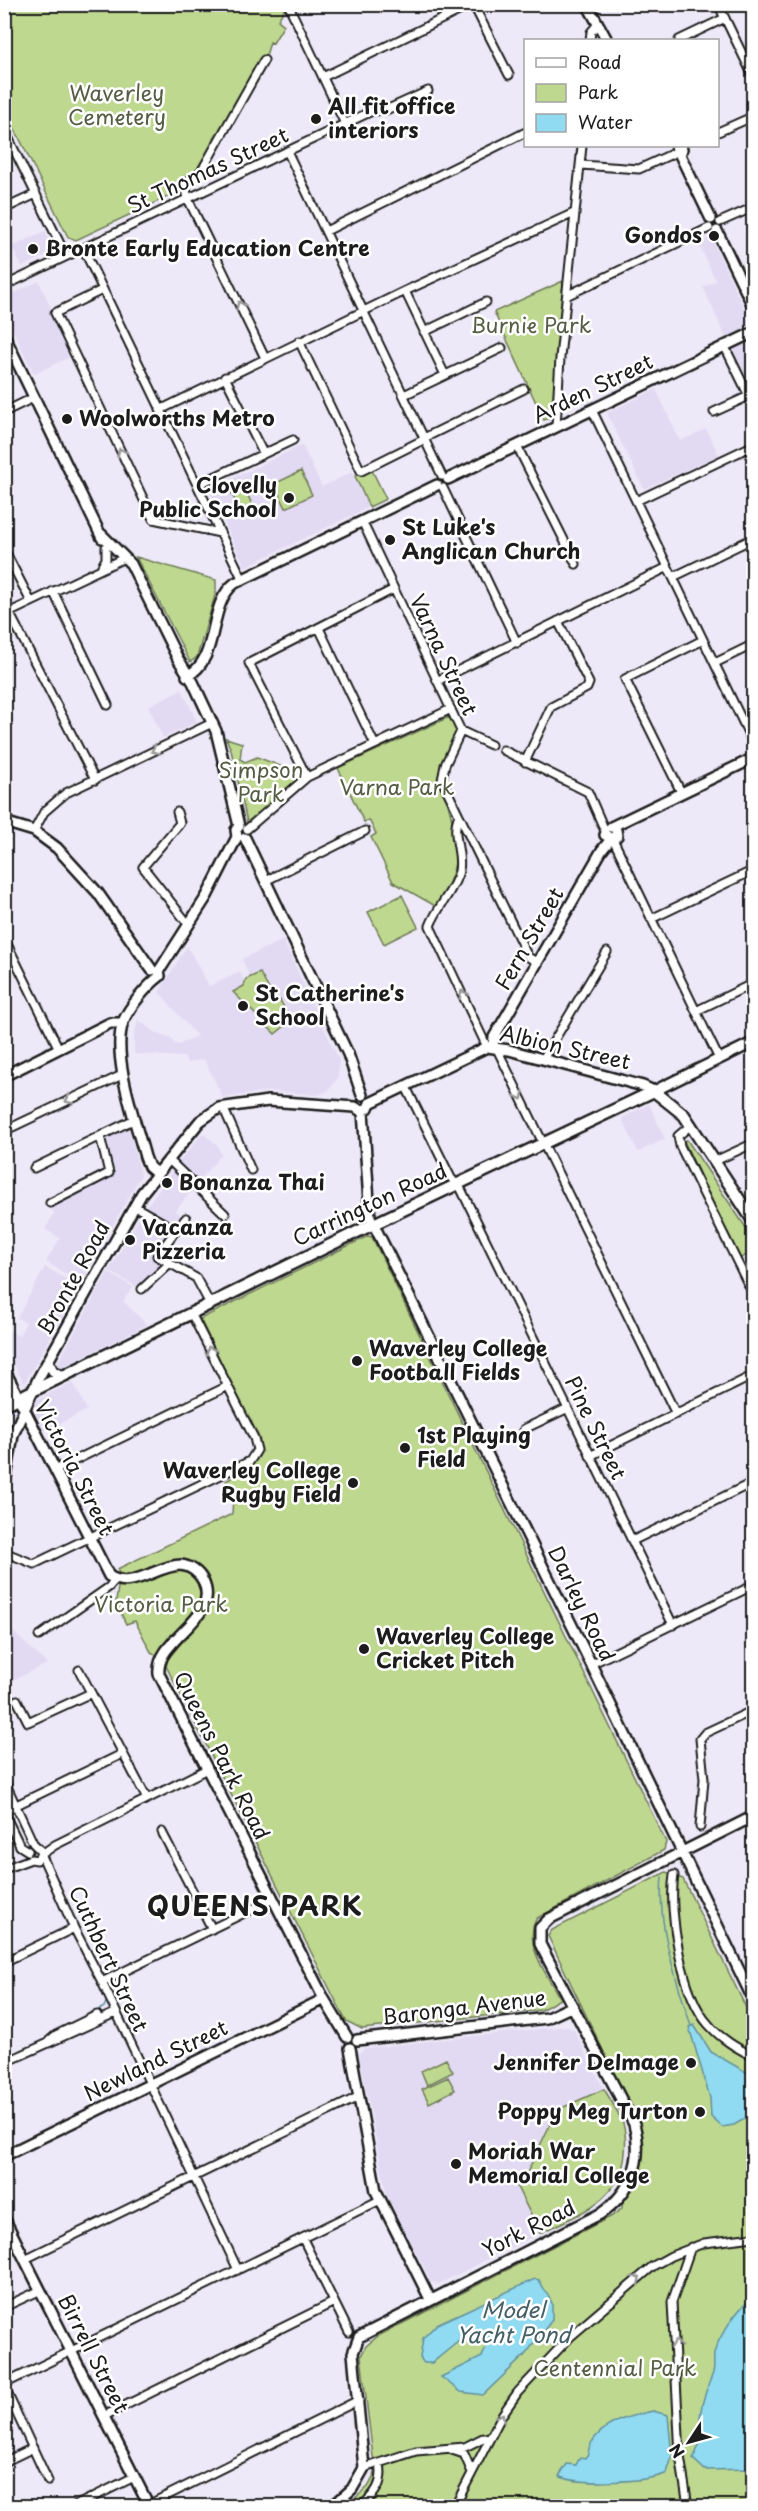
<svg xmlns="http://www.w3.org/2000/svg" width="758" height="2511" viewBox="0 0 758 2511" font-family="'Playpen Sans',sans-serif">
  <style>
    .built { fill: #e2daf3 }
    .green { fill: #bed88f; stroke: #6d7a56; stroke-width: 1.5 }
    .water { fill: #90dbf1; stroke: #628f9c; stroke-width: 1.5 }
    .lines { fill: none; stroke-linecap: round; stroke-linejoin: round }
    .stream { stroke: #628f9c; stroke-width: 1.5 }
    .street-casing { stroke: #1c1c1c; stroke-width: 11 }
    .secondary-casing { stroke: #1c1c1c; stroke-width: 14 }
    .primary-casing { stroke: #1c1c1c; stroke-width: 15 }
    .street { stroke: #fff; stroke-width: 7 }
    .secondary { stroke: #fff; stroke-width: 9 }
    .primary { stroke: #fff; stroke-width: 10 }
    .oneway { stroke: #999 }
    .poi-dot { fill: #1c1c1c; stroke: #fff; stroke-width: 2 }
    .labels { text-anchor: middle; stroke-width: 5; stroke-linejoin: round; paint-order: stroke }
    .park-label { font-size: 21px; fill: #555e44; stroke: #fff }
    .poi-label { font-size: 21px; font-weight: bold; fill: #1c1c1c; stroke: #fff; text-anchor: start }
    .street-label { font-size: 21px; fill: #1c1c1c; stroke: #fff }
    .water-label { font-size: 22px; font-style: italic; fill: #455f67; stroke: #fff }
    .district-label { font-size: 27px; font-weight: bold; letter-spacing: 1.5px; fill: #1c1c1c; stroke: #fff }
  </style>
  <rect width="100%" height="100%" fill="#eee9f8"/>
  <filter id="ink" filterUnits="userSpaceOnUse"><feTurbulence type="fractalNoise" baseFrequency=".0167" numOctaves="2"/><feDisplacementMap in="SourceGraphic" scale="12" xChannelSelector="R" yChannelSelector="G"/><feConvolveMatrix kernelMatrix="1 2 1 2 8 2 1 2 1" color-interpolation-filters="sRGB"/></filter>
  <g filter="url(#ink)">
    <!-- built -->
    <path class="built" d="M45,231L54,252L22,267L12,247Z
      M711,237L753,328V380L746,383L703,287L716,281L698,243Z
      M39,281L72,356L34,374L5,314L4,298Z
      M656,389L680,441L706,429L719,455L644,489L607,413Z
      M302,445L322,487L352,472L369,507L245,567L209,490Z
      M182,689L197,722L163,738L148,706Z
      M283,940L339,1060L338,1078L328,1091L317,1095L270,1091L223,1098L204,1059L187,1063L184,1057L134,1054V1035L138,1020L158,1034L172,1039L174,1044L179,1045L197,1036L159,992L187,946L209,986L240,972L243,979L249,976L242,959Z
      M649,1104L665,1139L638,1152L622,1118Z
      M126,1128L129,1130L141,1175L81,1283L46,1262L60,1238L45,1229L54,1213L49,1204L114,1173L105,1141L107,1137Z
      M203,1133L218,1146L221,1155L199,1181L178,1163Z
      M174,1169L195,1187L175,1211L184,1217L175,1227L144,1209Z
      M142,1212L173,1230L156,1252L128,1237Z
      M128,1238L156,1253L154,1257L163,1263L139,1288L109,1271Z
      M45,1267L79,1286L24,1384L5,1347V1328L19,1336L26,1322L17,1318Z
      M108,1272L133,1287L123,1301L147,1325L60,1368L57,1364Z
      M73,1382L87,1410L45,1431L33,1409L36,1400Z
      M4,1623L47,1664L5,1684H4Z
      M566,2026L574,2030L604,2089L557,2110L525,2177L515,2183L540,2233L439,2284L431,2282L387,2196L359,2053L365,2048Z"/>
    <!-- green -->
    <path class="green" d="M280,4L285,8L278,20L284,25L273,43L270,42L264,63L252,78L198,168L183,183L180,191L76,240L68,237L5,109V5Z
      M563,281L552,417L544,420L494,312Z
      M371,468L386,499L369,507L355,476Z
      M301,471L312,495L286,508L274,484Z
      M242,482L254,509L242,515L229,488Z
      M136,557L216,580V592L197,657L190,662Z
      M449,717L457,728V734C451,747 439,763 439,777C439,787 446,794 448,804C460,848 460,868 437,907L393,882L371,837L376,834L369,820L364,822L338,768Z
      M226,738L242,743L240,759L245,762L257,757L296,772L298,778L255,819L247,822L231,750Z
      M402,895L418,927L384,944L368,912Z
      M260,973L276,1002L280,1000L291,1021L275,1034L233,992L244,986L246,979Z
      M687,1140L753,1238V1252L739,1259L684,1141Z
      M368,1236L372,1237L666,1842L664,1850L537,1918C521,1943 549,1977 560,1999L541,2010L362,2029L346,2021L166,1666L168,1659C190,1632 244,1577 182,1559L130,1577L119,1573L117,1569L232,1514L233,1497L226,1481L250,1467L259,1456V1440L200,1319Z
      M181,1568L198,1581C210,1608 177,1634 161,1653L156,1655L151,1652L135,1621L126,1624L116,1602L118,1587L164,1571Z
      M666,1872L683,1879L753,2022V2506H346L368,2487L375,2474L361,2356L366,2346L378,2336L612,2216L622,2208V2202L634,2185L641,2160L637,2121L548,1936L552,1930Z
      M446,2059L453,2072L427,2085L421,2071Z
      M448,2077L455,2090L429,2103L422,2089Z
      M604,2089C610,2099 617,2110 622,2121C626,2131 626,2142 625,2153C622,2200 577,2215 540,2233L515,2183L525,2177L557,2110Z"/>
    <!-- water -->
    <path class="water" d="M694,2025L711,2052L753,2076V2114L734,2125L722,2127L711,2117L710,2098L689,2027Z
      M535,2279L539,2280L552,2303V2320L525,2355L483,2395L461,2392L441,2377L482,2357L488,2342L486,2335L479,2330L470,2332L432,2363H424L420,2358L423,2338L437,2324Z
      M753,2299V2469L705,2470L693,2459L702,2439C695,2418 705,2393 713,2373C715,2367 713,2361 714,2354C717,2339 739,2305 753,2299Z
      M653,2411L668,2415L672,2457L667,2473C648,2482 578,2486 559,2476L567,2464L576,2465L580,2457L585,2458C590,2453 588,2450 590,2445C603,2422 629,2416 653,2411Z"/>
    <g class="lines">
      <!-- stream -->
      <path class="stream" d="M662,1877C657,1927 676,1978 691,2026
        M97,2011L104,2007L107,2000"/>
      <defs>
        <path id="street" d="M288,4L345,124
          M718,4L754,78
          M590,40L591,32L597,25
          M679,40L725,18
          M264,60L201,172L185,184L188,199L265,358
          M323,77L473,4L509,75
          M4,129L66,256
          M718,132L754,116
          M287,151L442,476
          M581,165L639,169L674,153
          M4,209L36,194
          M720,222L754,207
          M326,231L526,132
          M83,248L242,578
          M4,286L372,111L386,110L428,91
          M102,290L55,313L153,519L220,533
          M405,291L445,375
          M568,295L709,228
          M424,332L486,302
          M299,341L361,471L425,439
          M225,377L263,453
          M404,395L502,348
          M160,410L405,291L574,213
          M592,410L754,745
          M4,412L35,397
          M714,412L749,396L724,345
          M556,427L560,358L582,146
          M424,438L524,389
          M517,446L576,564
          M197,485L293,440
          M443,488L517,643
          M636,501L754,445
          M362,521L461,731
          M4,549L31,602
          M102,566L106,559V547
          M673,577L754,538
          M53,591L108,705
          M9,612L95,780
          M4,615L120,560
          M319,628L375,745
          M715,663L754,644
          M437,681L668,567
          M461,731L445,765L442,780L528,957L537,962
          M461,731L491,745
          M503,750L588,792L605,831
          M525,762L551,707L587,688L589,683L558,621
          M307,777L249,663L394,589
          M681,792L625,679L703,640
          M177,812L180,823L143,867L189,925
          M459,815C450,833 463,852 459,871C454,891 437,907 430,926L487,1047
          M247,829L307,777L451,709
          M34,831L44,812L66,793L208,725
          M613,839L719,1059
          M265,881L365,831
          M651,919L754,870
          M4,938L59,1049
          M696,1011L754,983
          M496,1047L676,1414
          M543,1059L607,952
          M406,1087L451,1178L461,1189L673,1625
          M223,1107L251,1170
          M691,1125L678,1136L680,1146L754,1296
          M4,1131L122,1075
          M168,1159L225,1214
          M715,1161L754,1143
          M34,1168L135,1119
          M50,1203L109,1173L100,1136
          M134,1206L176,1230L157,1256L196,1278L210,1304
          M176,1230L186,1218
          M142,1289L170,1263
          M524,1429L566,1409
          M590,1456L754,1375
          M55,1470L228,1386
          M632,1541L754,1482
          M4,1552L34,1564L250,1461L257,1450L254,1438L191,1313
          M39,1636L109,1587L115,1580
          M591,1664L754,1585
          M79,1670L147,1799
          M17,1700L28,1722L91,1693
          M4,1780L33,1843L42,1852L37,1860L31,1859L4,1869
          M4,1811L118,1756
          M4,1813L20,1846L28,1851
          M748,1819L754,1829
          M700,1827L704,1779L700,1739L705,1733L754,1710
          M162,1832L212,1929
          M42,1854L55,1845L207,1769
          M42,1856L74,1928L102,1982L238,2270
          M674,1875C668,1913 682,1996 709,2025C721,2039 737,2048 754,2057
          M4,1962L74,1928
          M102,1982L273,1899
          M49,2041L56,2035L97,2015
          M4,2063L115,2013
          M303,2239L349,2332
          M25,2259L358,2097
          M4,2307L41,2290
          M4,2384L380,2200
          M4,2386L48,2481
          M104,2416L334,2302
          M452,2450L464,2454L471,2470
          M4,2462L33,2448
          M364,2468L416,2451L465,2447L483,2438L489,2439
          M148,2505L359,2400
          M75,2506L134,2477
          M361,2506C375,2495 384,2483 380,2464
          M455,2506L502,2415L518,2392L571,2336L653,2266L671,2256L704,2243L754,2237
          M688,2506L680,2456L672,2302L691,2247"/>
        <path id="secondary" d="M587,4L607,40
          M676,147L682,149L680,155
          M680,155L711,219
          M717,231L754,308
          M4,335L102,538
          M448,479L754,332
          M101,534L131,564L178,659L193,682L216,731L239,826
          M187,676C221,659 206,605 235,583L437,485
          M4,822L34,831L57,848L98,893L152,970
          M611,827L754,758
          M605,835L613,839L617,836L616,830
          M245,838L348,1054L362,1095
          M493,1047L494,1037L507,1015L602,850L611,839
          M4,1076L110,1023H123
          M370,1103L487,1047L509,1050L643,1086L654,1091L754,1042
          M363,1111L370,1217L591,1664L754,2001
          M156,1173L149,1167L145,1157C136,1122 111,1057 123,1022C129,1007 147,986 160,976L159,971L207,896L237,837L236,830L239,826
          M48,1361L53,1371L64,1376
          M4,1369L109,1576C132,1591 157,1565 181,1565C190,1566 199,1572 203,1581C222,1619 155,1638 159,1674L324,1999L347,2037
          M4,1490L13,1435L38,1379L142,1193L200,1121L219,1108L268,1101L355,1107L361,1111L368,1108L370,1103
          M357,2040L547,2018L573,2006
          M350,2048L376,2191L430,2299
          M4,2156L324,1999
          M4,2218L149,2506
          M333,2506L352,2489L364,2468L353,2353L359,2337L600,2214C631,2193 644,2161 634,2124L540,1944V1928L549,1919L754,1816"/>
        <path id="primary" d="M4,1405L363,1229L654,1091L684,1115L754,1222"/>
      </defs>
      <!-- street casing -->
      <use href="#street" class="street-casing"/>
      <!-- secondary casing -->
      <use href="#secondary" class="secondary-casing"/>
      <!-- primary casing -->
      <use href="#primary" class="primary-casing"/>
      <!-- street -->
      <use href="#street" class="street"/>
      <!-- secondary -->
      <use href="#secondary" class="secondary"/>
      <!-- primary -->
      <use href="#primary" class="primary"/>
    </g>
    <!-- one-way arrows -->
    <defs><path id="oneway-chevron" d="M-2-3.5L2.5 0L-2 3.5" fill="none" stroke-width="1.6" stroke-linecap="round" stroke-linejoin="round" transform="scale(1.5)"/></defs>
    <g class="oneway">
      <use href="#oneway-chevron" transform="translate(240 305) rotate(-115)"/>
      <use href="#oneway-chevron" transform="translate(121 452) rotate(-116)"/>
      <use href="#oneway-chevron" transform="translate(155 750) rotate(154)"/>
      <use href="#oneway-chevron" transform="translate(463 994) rotate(-116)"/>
      <use href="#oneway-chevron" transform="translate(520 1096) rotate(64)"/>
      <use href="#oneway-chevron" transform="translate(69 1100) rotate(155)"/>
      <use href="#oneway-chevron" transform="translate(210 1350) rotate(-116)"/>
      <use href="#oneway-chevron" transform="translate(637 2279) rotate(-40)"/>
      <use href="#oneway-chevron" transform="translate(676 2344) rotate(-97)"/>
      <use href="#oneway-chevron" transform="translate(501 2417) rotate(-59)"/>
    </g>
  </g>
  <!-- markers -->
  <g class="poi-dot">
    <circle cx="316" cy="119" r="6"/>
    <circle cx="714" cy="236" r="6"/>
    <circle cx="33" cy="249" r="6"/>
    <circle cx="67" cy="419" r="6"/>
    <circle cx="289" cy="498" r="6"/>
    <circle cx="390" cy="540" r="6"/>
    <circle cx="243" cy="1006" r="6"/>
    <circle cx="167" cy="1183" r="6"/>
    <circle cx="130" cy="1240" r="6"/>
    <circle cx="357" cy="1361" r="6"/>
    <circle cx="405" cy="1448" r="6"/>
    <circle cx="353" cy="1483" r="6"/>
    <circle cx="364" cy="1649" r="6"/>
    <circle cx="691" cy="2063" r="6"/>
    <circle cx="700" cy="2112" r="6"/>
    <circle cx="456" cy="2164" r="6"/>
  </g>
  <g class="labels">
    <!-- park labels -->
    <g class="park-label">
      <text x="117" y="101">Waverley<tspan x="117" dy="24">Cemetery</tspan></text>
      <text x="531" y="333">Burnie Park</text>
      <text x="261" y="778">Simpson<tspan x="261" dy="24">Park</tspan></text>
      <text x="397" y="795">Varna Park</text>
      <text x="161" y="1612">Victoria Park</text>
      <text x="615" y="2376">Centennial Park</text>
    </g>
    <!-- poi labels -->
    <g class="poi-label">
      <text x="328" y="114">All fit office<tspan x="328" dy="24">interiors</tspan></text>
      <text x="702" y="243" text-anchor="end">Gondos</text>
      <text x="45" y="256">Bronte Early Education Centre</text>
      <text x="79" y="426">Woolworths Metro</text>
      <text x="277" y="493" text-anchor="end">Clovelly<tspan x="277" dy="24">Public School</tspan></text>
      <text x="402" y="535">St Luke's<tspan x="402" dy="24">Anglican Church</tspan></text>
      <text x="255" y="1001">St Catherine's<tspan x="255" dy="24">School</tspan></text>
      <text x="179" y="1190">Bonanza Thai</text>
      <text x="142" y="1235">Vacanza<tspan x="142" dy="24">Pizzeria</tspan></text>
      <text x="369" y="1356">Waverley College<tspan x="369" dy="24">Football Fields</tspan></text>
      <text x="417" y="1443">1st Playing<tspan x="417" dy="24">Field</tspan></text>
      <text x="341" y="1478" text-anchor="end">Waverley College<tspan x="341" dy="24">Rugby Field</tspan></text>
      <text x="376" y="1644">Waverley College<tspan x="376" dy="24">Cricket Pitch</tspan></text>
      <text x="679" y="2070" text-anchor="end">Jennifer DeImage</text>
      <text x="688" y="2119" text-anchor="end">Poppy Meg Turton</text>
      <text x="468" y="2159">Moriah War<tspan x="468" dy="24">Memorial College</tspan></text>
    </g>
    <!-- street labels -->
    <g class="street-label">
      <text transform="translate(208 171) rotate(-25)" y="7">St Thomas Street</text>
      <text transform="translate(593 389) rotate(-26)" y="7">Arden Street</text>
      <text transform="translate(443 655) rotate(65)" y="7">Varna Street</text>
      <text transform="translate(530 939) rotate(-60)" y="7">Fern Street</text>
      <text transform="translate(565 1048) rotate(13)" y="7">Albion Street</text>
      <text transform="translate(370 1205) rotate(-25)" y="7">Carrington Road</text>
      <text transform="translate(74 1278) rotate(-61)" y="7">Bronte Road</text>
      <text transform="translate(595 1428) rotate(64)" y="7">Pine Street</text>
      <text transform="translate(74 1468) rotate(63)" y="7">Victoria Street</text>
      <text transform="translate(581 1604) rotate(64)" y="7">Darley Road</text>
      <text transform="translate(221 1756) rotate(63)" y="7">Queens Park Road</text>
      <text transform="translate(108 1959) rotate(65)" y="7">Cuthbert Street</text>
      <text transform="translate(464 2008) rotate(-7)" y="7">Baronga Avenue</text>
      <text transform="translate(156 2061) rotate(-26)" y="7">Newland Street</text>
      <text transform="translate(529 2229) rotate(-27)" y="7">York Road</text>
      <text transform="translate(93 2354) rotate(63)" y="7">Birrell Street</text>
    </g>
    <!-- water labels -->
    <g class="water-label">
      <text x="513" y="2318">Model<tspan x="513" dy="25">Yacht Pond</tspan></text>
    </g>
    <!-- district labels -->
    <g class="district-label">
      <text x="255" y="1916">QUEENS PARK</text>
    </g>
  </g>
  <!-- margin -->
  <rect width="758" height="2511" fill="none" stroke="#fff" stroke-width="24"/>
  <rect x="12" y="12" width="734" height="2487" fill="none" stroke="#1c1c1c" stroke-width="2" filter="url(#ink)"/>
  <!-- legend -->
  <rect x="524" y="39" width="195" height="108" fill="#ffffff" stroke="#a4a4a4" stroke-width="1.5"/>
  <rect x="536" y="58" width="30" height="9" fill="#ffffff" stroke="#a4a4a4" stroke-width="1.5"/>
  <text x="578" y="69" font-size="18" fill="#1c1c1c">Road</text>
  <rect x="536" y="84" width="30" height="18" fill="#bed88f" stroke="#a4a4a4" stroke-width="1.5"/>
  <text x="578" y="99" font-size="18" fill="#1c1c1c">Park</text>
  <rect x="536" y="114" width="30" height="18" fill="#90dbf1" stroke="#a4a4a4" stroke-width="1.5"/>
  <text x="578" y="129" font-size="18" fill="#1c1c1c">Water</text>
  <!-- north arrow -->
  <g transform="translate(689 2442) rotate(234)" stroke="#ffffff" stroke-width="4.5" paint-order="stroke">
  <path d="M0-4.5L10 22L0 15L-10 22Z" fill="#1c1c1c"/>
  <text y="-9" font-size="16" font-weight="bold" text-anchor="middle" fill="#1c1c1c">N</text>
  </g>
</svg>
